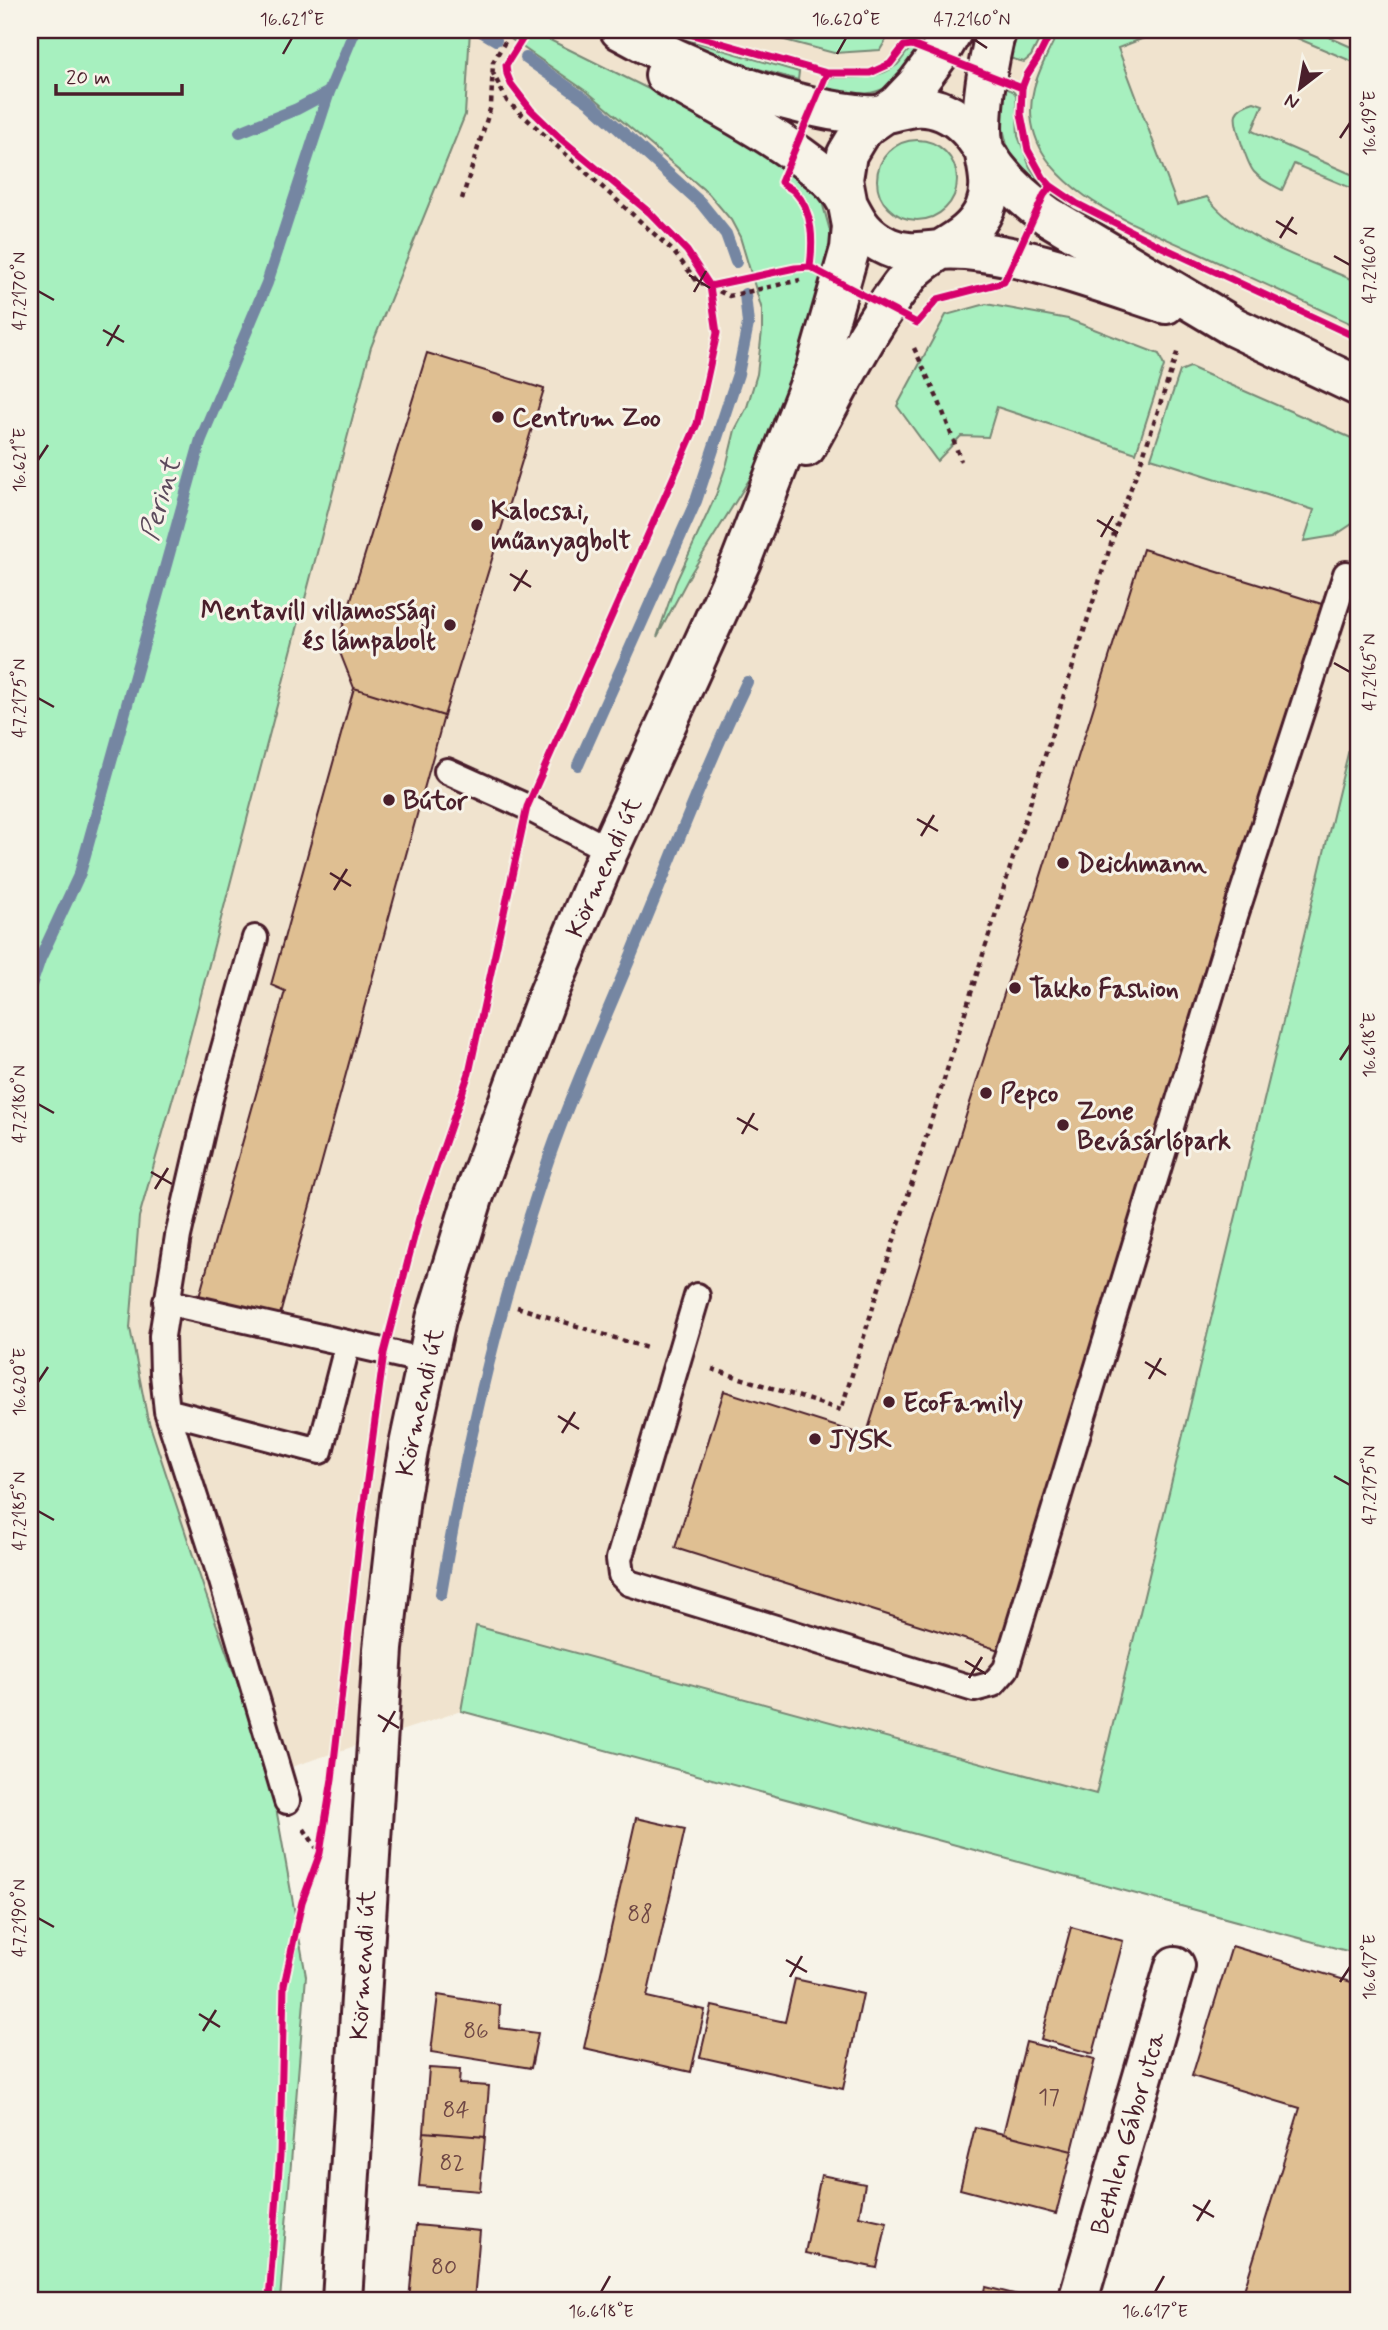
<svg xmlns="http://www.w3.org/2000/svg" width="1388" height="2330" viewBox="0 0 1388 2330" font-family="Mynerve,sans-serif">
  <style>
    .built { fill: #f0e3ce }
    .green { fill: #a7f0bf; stroke: #788875; stroke-width: 2 }
    .lines { fill: none; stroke-linecap: round; stroke-linejoin: round }
    .stream { stroke: #7586a2; stroke-width: 12 }
    .building { fill: #dfbf92; stroke: #4a1f2b; stroke-width: 2 }
    .lane-casing { stroke: #4a1f2b; stroke-width: 30 }
    .street-casing { stroke: #4a1f2b; stroke-width: 44 }
    .secondary-casing { stroke: #4a1f2b; stroke-width: 44 }
    .path { stroke: #4a1f2b; stroke-width: 4.5; stroke-dasharray: 5 5; stroke-linecap: butt }
    .lane { stroke: #f7f3e8; stroke-width: 24 }
    .street { stroke: #f7f3e8; stroke-width: 38 }
    .secondary { stroke: #f7f3e8; stroke-width: 38 }
    .cycleway-casing { stroke: #f7f3e8; stroke-width: 11 }
    .cycleway { stroke: #d6006c; stroke-width: 7 }
    .ticks { fill: none; stroke: #4a1f2b; stroke-width: 2.5 }
    .poi-dot { fill: #4a1f2b; stroke: #f7f3e8; stroke-width: 2.5 }
    .labels { text-anchor: middle; stroke-width: 6; stroke-linejoin: round; paint-order: stroke }
    .number-label { font-size: 23px; fill: #6f4745 }
    .poi-label { font-size: 26px; font-weight: bold; fill: #4a1f2b; stroke: #f7f3e8; text-anchor: start }
    .street-label { font-size: 26px; fill: #4a1f2b; stroke: #f7f3e8 }
    .water-label { font-size: 28px; font-style: italic; fill: #5c4a5c; stroke: #f7f3e8 }
    .neatline { fill: none; stroke: #4a1f2b; stroke-width: 2.5 }
    .ticks-label { font-size: 18px; text-anchor: middle; fill: #4a1f2b }
  </style>
  <rect width="100%" height="100%" fill="#f7f3e8"/>
  <filter id="ink" filterUnits="userSpaceOnUse"><feTurbulence type="fractalNoise" baseFrequency=".0143" numOctaves="2"/><feDisplacementMap in="SourceGraphic" scale="14" xChannelSelector="R" yChannelSelector="G"/><feConvolveMatrix kernelMatrix="1 2 1 2 8 2 1 2 1" color-interpolation-filters="sRGB"/></filter>
  <g filter="url(#ink)">
    <!-- built -->
    <path class="built" d="M470,30H747L834,53L884,44L892,30H1358V712L1096,1795L476,1626L461,1711L270,1774L206,1595L147,1416L130,1328L139,1217L186,1052L371,347L465,115Z"/>
    <!-- green -->
    <path class="green" d="M30,30H470L465,115L371,347L186,1052L139,1217L130,1328L147,1416L206,1595L270,1774L306,1976L280,2300H30Z
      M501,30H530L703,116L790,167L821,198L830,231L831,261L806,351L772,433L754,472L691,573L657,637L676,582L716,495L727,463L735,430L747,407L757,374L762,331V310L740,237L731,220L709,194L590,94L508,37Z
      M649,30H664L692,41L799,72L798,80L695,51Z
      M747,30H892L880,50L834,53Z
      M1020,30H1044L1031,56L1024,62L1009,58Z
      M1059,30H1143L1144,38L1118,48L1177,205L1207,197C1241,241 1307,260 1358,282V327C1302,301 1246,275 1189,249C1154,233 1116,218 1085,196C1064,181 1043,161 1035,135C1022,96 1043,64 1059,30Z
      M1278,30H1313L1358,50V64Z
      M912,48L922,52C888,91 879,102 825,88L830,78C854,77 876,81 897,65C903,59 905,52 912,48Z
      M1003,87L1013,91L1016,95L1018,136L1030,167L1043,186L1040,193L1010,158L1001,120Z
      M1254,102L1263,105L1252,131L1358,177V191L1294,164L1282,190C1272,185 1262,181 1254,172C1248,165 1233,123 1236,114C1239,107 1247,104 1254,102Z
      M877 180a40 40 0 1 1 80 0a40 40 0 1 1-80 0Z
      M986,304L1068,319L1159,354L1164,366L1136,453L997,407L988,437L961,436L937,461L897,406L946,315Z
      M1190,367L1358,441V520L1334,536L1304,541L1314,510L1151,458L1180,371Z
      M1358,712V1954L461,1711L476,1626L1096,1794Z"/>
    <g class="lines">
      <!-- stream -->
      <path class="stream" d="M479,30L496,40
        M526,58L590,103L701,203L726,234L736,262
        M240,132L297,109L329,92
        M578,765L696,501L738,374L748,324L745,294
        M30,988L40,959L80,873L201,439L267,283L329,92L355,30
        M441,1594C466,1444 501,1296 551,1152C576,1080 609,1011 637,941C673,855 706,767 747,682"/>
    </g>
    <!-- building -->
    <path class="building" d="M427,353L544,389L444,716L354,688L337,645Z
      M1143,549L1325,605L999,1650L675,1548L724,1391L866,1436Z
      M354,688L444,716L278,1322L199,1297L285,991L271,985Z
      M636,1818L685,1829L647,1997L705,2010L691,2072L584,2048Z
      M1071,1927L1123,1941L1093,2054L1041,2039Z
      M1232,1946L1358,1984L1357,2300H1241L1300,2108L1192,2076Z
      M795,1979L863,1994L843,2089L700,2057L712,2006L785,2022Z
      M438,1995L500,2005L499,2028L538,2033L531,2068L431,2052Z
      M1026,2042L1095,2059L1072,2151L1003,2134Z
      M429,2068L460,2070L459,2084L489,2086L485,2137L424,2132Z
      M975,2127L1072,2151L1056,2214L960,2189Z
      M424,2132L485,2137L480,2191L419,2186Z
      M821,2175L865,2184L859,2216L887,2222L877,2268L805,2253Z
      M416,2225L480,2231L474,2300H409Z
      M986,2287L1026,2297V2300H983Z"/>
    <g class="lines">
      <defs>
        <path id="lane" d="M447,771L527,807L609,850
          M255,938L209,1102L178,1236L162,1336L163,1374L167,1411L222,1581L287,1801
          M697,1296L619,1559L621,1575L629,1583L974,1689L993,1684L1006,1669L1235,916L1346,574
          M166,1302L426,1361
          M167,1411L320,1451L348,1343"/>
        <path id="street" d="M1078,2300L1175,1966"/>
        <path id="secondary" d="M620,30C686,67 775,104 850,113C858,114 868,116 876,115C902,112 917,100 944,112C971,124 980,147 997,169C1012,188 1028,202 1048,216L1234,327L1358,386
          M665,75C720,107 778,136 827,177C855,200 848,229 888,247C906,255 921,252 940,250C954,249 968,250 982,252C1042,260 1108,285 1166,304
          M806,447C839,389 868,325 911,273C933,247 970,243 985,208C996,180 982,157 982,130C982,96 988,63 996,30
          M342,2300L383,1649L400,1497L409,1445L436,1319L473,1198L545,1002L609,850L741,561L816,368L850,249L852,226L843,179L847,154L859,134L868,125L897,105L916,85L939,54L953,30"/>
      </defs>
      <!-- lane casing -->
      <use href="#lane" class="lane-casing"/>
      <!-- street casing -->
      <use href="#street" class="street-casing"/>
      <!-- secondary casing -->
      <use href="#secondary" class="secondary-casing"/>
      <!-- path -->
      <path class="path" d="M492,71L507,101L672,250L697,281L729,296L800,280
        M462,199L491,106L493,62L512,30
        M914,348L940,404L961,461
        M517,1307L647,1348
        M712,1369L841,1410L1116,528L1143,456L1178,350
        M304,1829L320,1853"/>
      <!-- lane -->
      <use href="#lane" class="lane"/>
      <!-- street -->
      <use href="#street" class="street"/>
      <!-- secondary -->
      <use href="#secondary" class="secondary"/>
      <defs>
        <path id="cycleway" d="M675,30L827,73H870L890,64L904,46L912,45L1022,88
          M1052,30L1038,58L1027,75L1022,88L1021,114L1028,150L1043,177L1051,186L1076,203L1160,246L1358,338
          M810,267C813,243 814,212 795,192C791,188 785,186 781,182L827,73
          M710,286L795,268L810,267L917,323L938,299L1004,282L1044,195L1051,186
          M269,2300L280,2155L284,1985L302,1902L320,1853L332,1779L361,1525L384,1353L419,1218L469,1073L527,807L697,424L717,333L710,286L687,251L650,213L560,138L531,110L511,84L507,74L506,65L528,30"/>
      </defs>
      <!-- cycleway casing -->
      <use href="#cycleway" class="cycleway-casing"/>
      <!-- cycleway -->
      <use href="#cycleway" class="cycleway"/>
    </g>
  </g>
  <!-- ticks -->
  <path class="ticks" d="M972,38L987,48M283,54L292,38M837,54L846,38M1340,138L1350,123M1276,221L1297,234M1280,238L1293,217M1334,256L1350,265M689,275L710,288M38,291L54,300M694,292L706,271M103,330L124,342M107,346L119,325M38,460L48,445M1097,520L1118,533M1101,537L1113,516M510,574L531,587M514,591L527,570M1334,663L1350,672M38,698L54,707M917,819L938,831M921,836L934,815M330,873L351,886M334,890L347,869M1340,1060L1350,1045M38,1104L54,1113M737,1118L758,1130M742,1134L754,1113M151,1172L172,1184M155,1189L168,1168M1145,1362L1166,1375M1149,1379L1161,1358M38,1382L48,1367M558,1416L579,1429M562,1433L575,1412M1334,1476L1350,1485M38,1511L54,1520M965,1661L986,1674M969,1678L982,1657M378,1715L399,1728M383,1732L395,1711M38,1918L54,1927M786,1960L807,1972M790,1977L802,1956M1340,1982L1350,1967M199,2014L220,2027M203,2031L216,2010M1193,2205L1214,2217M1197,2221L1210,2200M601,2292L610,2276M1155,2292L1164,2276"/>
  <!-- markers -->
  <g class="poi-dot">
    <circle cx="498" cy="417" r="7"/>
    <circle cx="477" cy="525" r="7"/>
    <circle cx="450" cy="625" r="7"/>
    <circle cx="389" cy="800" r="7"/>
    <circle cx="1063" cy="863" r="7"/>
    <circle cx="1015" cy="988" r="7"/>
    <circle cx="986" cy="1093" r="7"/>
    <circle cx="1063" cy="1125" r="7"/>
    <circle cx="889" cy="1402" r="7"/>
    <circle cx="815" cy="1439" r="7"/>
  </g>
  <g class="labels">
    <!-- number labels -->
    <g class="number-label">
      <text x="640" y="1921">88</text>
      <text x="476" y="2038">86</text>
      <text x="1049" y="2104">17</text>
      <text x="456" y="2117">84</text>
      <text x="452" y="2170">82</text>
      <text x="444" y="2274">80</text>
    </g>
    <!-- poi labels -->
    <g class="poi-label">
      <text x="512" y="426">Centrum Zoo</text>
      <text x="491" y="519">Kalocsai,<tspan x="491" dy="30">műanyagbolt</tspan></text>
      <text x="436" y="619" text-anchor="end">Mentavill villamossági<tspan x="436" dy="30">és lámpabolt</tspan></text>
      <text x="403" y="809">Bútor</text>
      <text x="1077" y="872">Deichmann</text>
      <text x="1029" y="997">Takko Fashion</text>
      <text x="1000" y="1102">Pepco</text>
      <text x="1077" y="1119">Zone<tspan x="1077" dy="30">Bevásárlópark</tspan></text>
      <text x="903" y="1411">EcoFamily</text>
      <text x="829" y="1448">JYSK</text>
    </g>
    <!-- street labels -->
    <g class="street-label">
      <text transform="translate(603 867) rotate(-66)" y="9">Körmendi út</text>
      <text transform="translate(419 1402) rotate(-78)" y="9">Körmendi út</text>
      <text transform="translate(362 1965) rotate(-87)" y="9">Körmendi út</text>
      <text transform="translate(1127 2133) rotate(-74)" y="9">Bethlen Gábor utca</text>
    </g>
    <!-- water labels -->
    <g class="water-label">
      <text transform="translate(159 499) rotate(-74)" y="10">Perint</text>
    </g>
  </g>
  <!-- margin -->
  <rect width="1388" height="2330" fill="none" stroke="#f7f3e8" stroke-width="77"/>
  <!-- north arrow -->
  <g transform="translate(1300 88) rotate(211)" stroke="#f7f3e8" stroke-width="5" paint-order="stroke">
  <path d="M0-5L12 26L0 18L-12 26Z" fill="#4a1f2b"/>
  <text y="-10" font-size="19" font-weight="bold" text-anchor="middle" fill="#4a1f2b">N</text>
  </g>
  <!-- scale -->
  <path d="M56 84v10h126v-10" fill="none" stroke="#4a1f2b" stroke-width="3.5"/>
  <text x="66" y="84" font-size="21" fill="#4a1f2b" stroke="#f7f3e8" stroke-width="5" paint-order="stroke">20 m</text>
  <rect x="38" y="38" width="1312" height="2254" class="neatline"/>
  <g class="ticks-label">
    <text x="292" y="25">16.621°E</text>
    <text x="846" y="25">16.620°E</text>
    <text x="972" y="25">47.2160°N</text>
    <text transform="translate(1369 123) rotate(-90)" y="6">16.619°E</text>
    <text transform="translate(1369 265) rotate(-90)" y="6">47.2160°N</text>
    <text transform="translate(19 291) rotate(-90)" y="6">47.2170°N</text>
    <text transform="translate(19 460) rotate(-90)" y="6">16.621°E</text>
    <text transform="translate(1369 672) rotate(-90)" y="6">47.2165°N</text>
    <text transform="translate(19 698) rotate(-90)" y="6">47.2175°N</text>
    <text transform="translate(1369 1045) rotate(-90)" y="6">16.618°E</text>
    <text transform="translate(19 1104) rotate(-90)" y="6">47.2180°N</text>
    <text transform="translate(19 1382) rotate(-90)" y="6">16.620°E</text>
    <text transform="translate(1369 1485) rotate(-90)" y="6">47.2175°N</text>
    <text transform="translate(19 1511) rotate(-90)" y="6">47.2185°N</text>
    <text transform="translate(19 1918) rotate(-90)" y="6">47.2190°N</text>
    <text transform="translate(1369 1967) rotate(-90)" y="6">16.617°E</text>
    <text x="601" y="2317">16.618°E</text>
    <text x="1155" y="2317">16.617°E</text>
  </g>
</svg>
